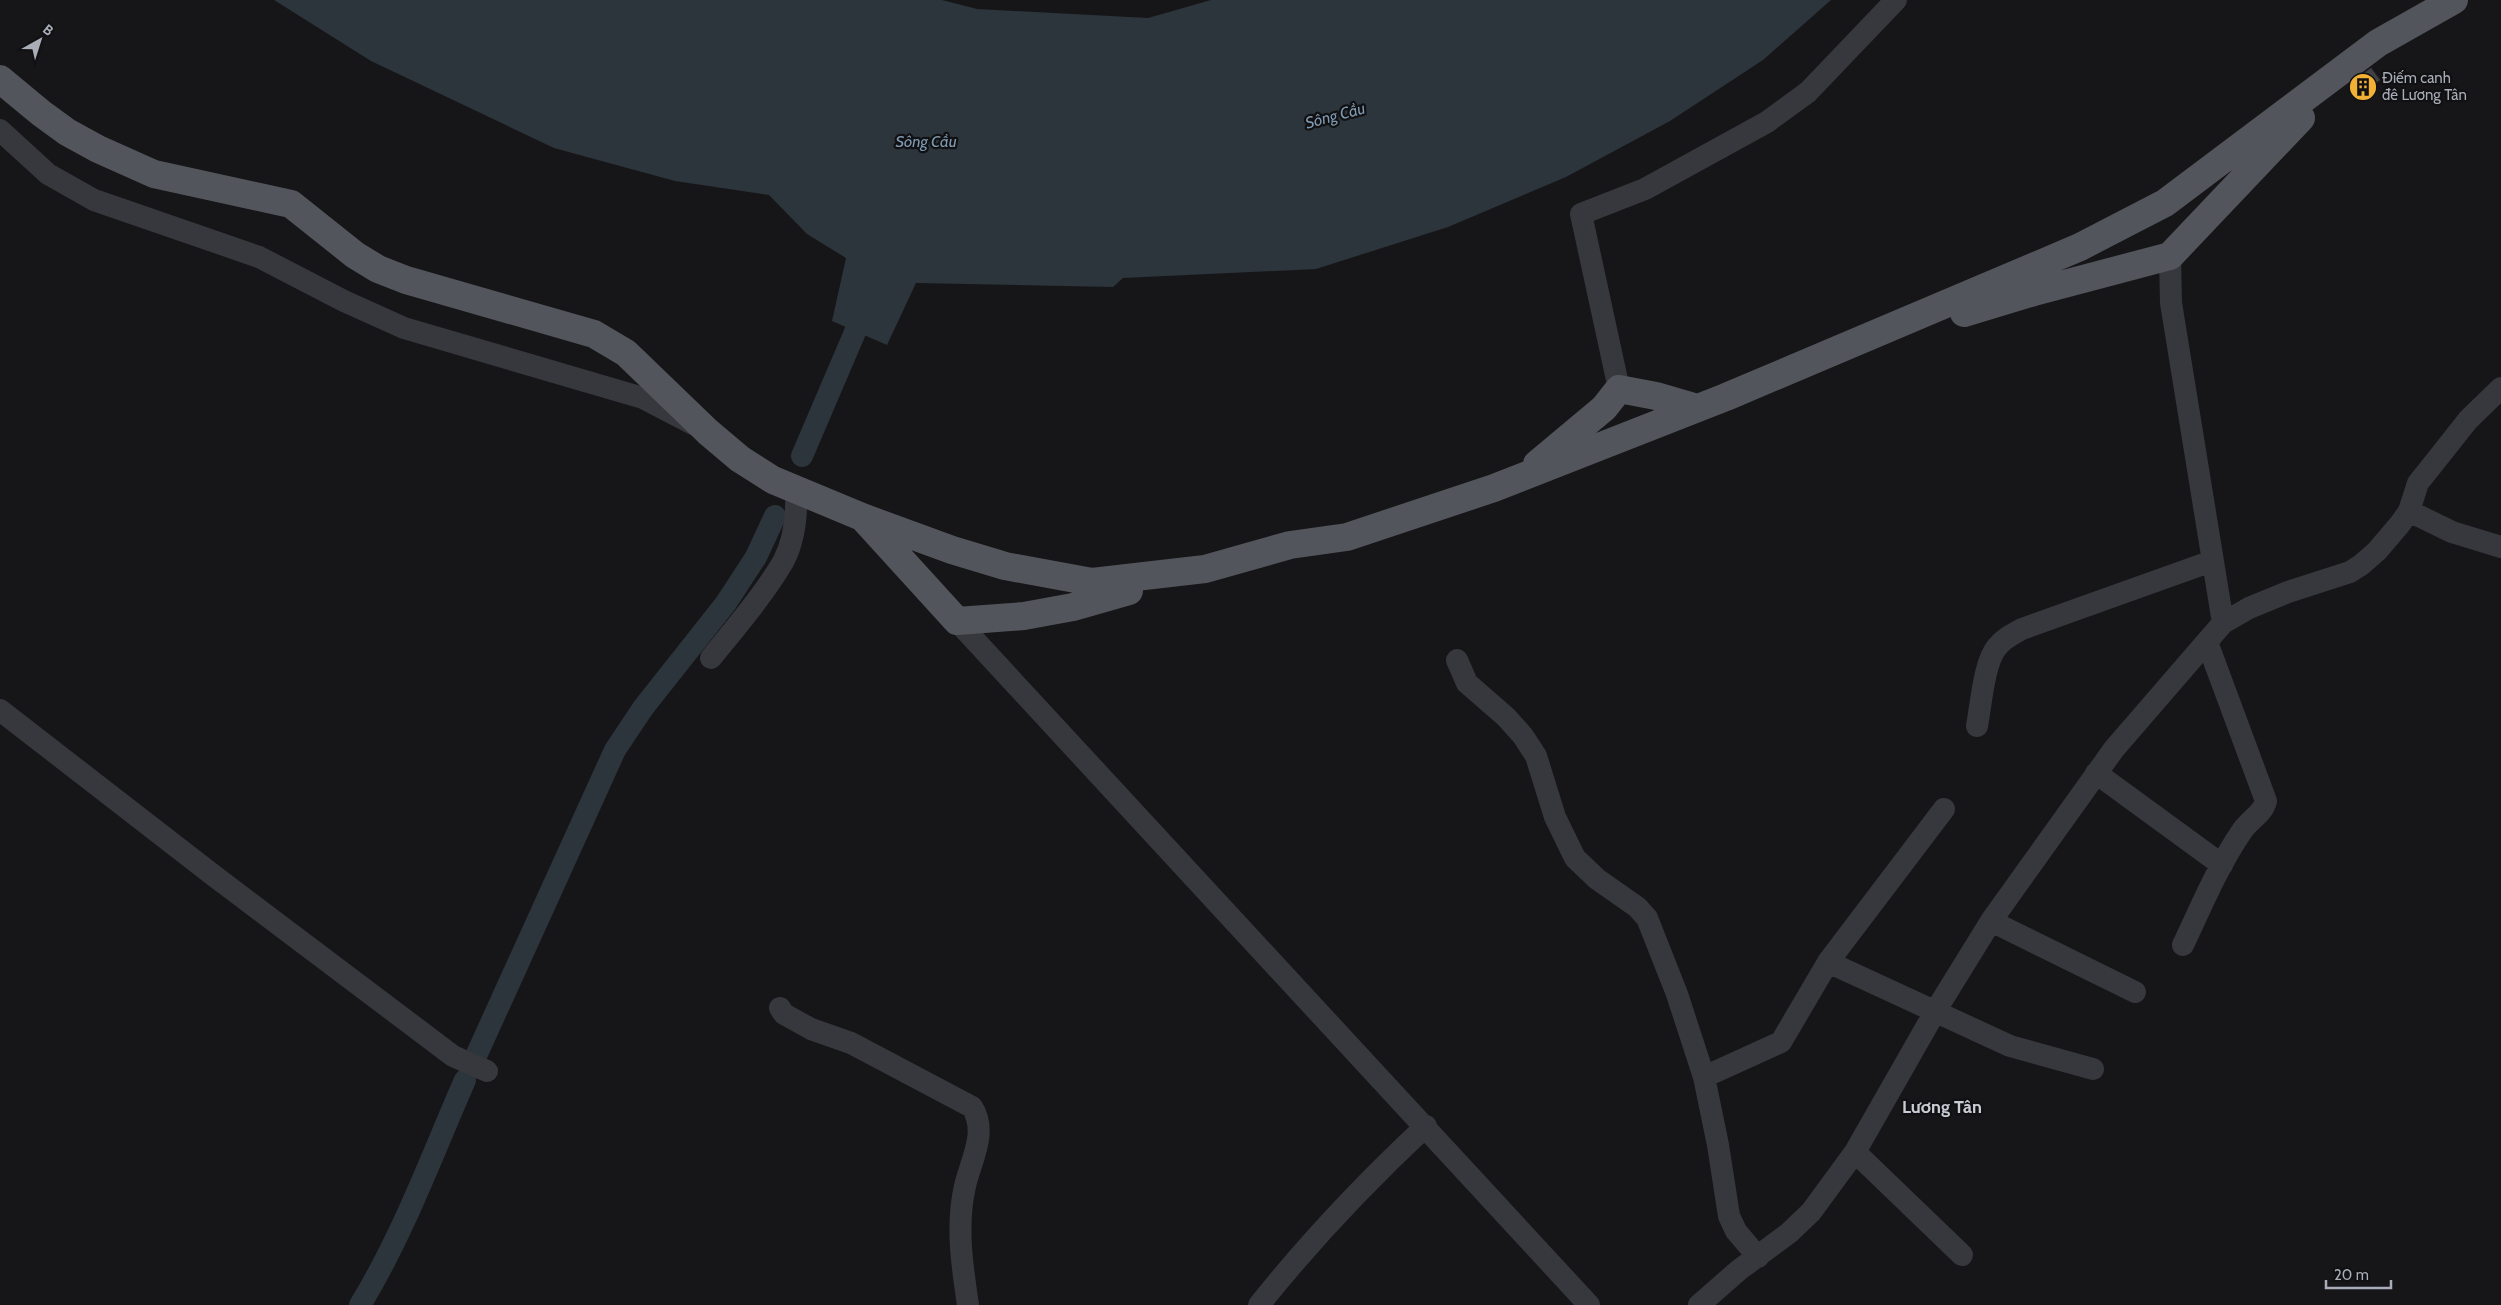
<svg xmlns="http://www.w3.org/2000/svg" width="2501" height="1305" viewBox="0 0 2501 1305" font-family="Cabin,sans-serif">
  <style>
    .water { fill: #2c353c }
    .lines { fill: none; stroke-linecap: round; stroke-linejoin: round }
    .canal { stroke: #2c353c; stroke-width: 22 }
    .building { fill: #404145; stroke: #303034 }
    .minor { stroke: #37383d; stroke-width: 22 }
    .major { stroke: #53555c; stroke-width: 28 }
    .labels { text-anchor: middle; stroke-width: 4.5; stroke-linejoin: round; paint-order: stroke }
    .poi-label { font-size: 15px; fill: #a8adb8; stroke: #111113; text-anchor: start }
    .water-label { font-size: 16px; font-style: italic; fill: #7f9bb3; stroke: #111113 }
    .quarter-label { font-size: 18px; font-weight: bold; fill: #c9ccd4; stroke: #111113 }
  </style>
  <rect width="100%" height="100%" fill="#161618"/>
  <!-- water -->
  <path class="water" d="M274,0H942L977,9L1148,18L1211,0H1831L1763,60L1670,121L1566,177L1448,227L1316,269L1123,278L1113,287L916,283L887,345L832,321L846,258L807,234L769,195L675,181L554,148L371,61Z"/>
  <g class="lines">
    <!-- canal -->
    <path class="canal" d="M802,456L867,304
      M476,1056L615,750L643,708L726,603L756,557L775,516
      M360,1305C403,1235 432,1155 465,1080"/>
  </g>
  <!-- building -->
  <path class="building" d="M2371,68L2380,80L2361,94L2352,82Z"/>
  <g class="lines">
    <!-- minor -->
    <path class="minor" d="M0,130L48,174L94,200L259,257L344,301L404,328L643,398L693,424
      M2170,256L2171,303L2223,623
      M1619,389L1581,214L1645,189L1767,122L1808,92L1896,0
      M2409,511L2452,532L2501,547
      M957,621L1589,1305
      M711,658C735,628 763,596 783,562C795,540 797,514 796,490
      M1457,660L1467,683L1506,717L1523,736L1536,756L1555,817L1575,858L1597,879L1637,907L1647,918L1677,994L1704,1077L1718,1145L1729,1216L1736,1231L1758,1257
      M0,710L213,875L453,1056L487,1071
      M1977,726C1981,705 1984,662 1997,647C2004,638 2013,634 2022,629L2212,561
      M2096,773L2222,865
      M1991,921L2135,992
      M2183,945C2201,907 2218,866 2242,831C2249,820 2263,814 2266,801L2207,642
      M1828,962L2010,1046L2093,1069
      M780,1008L784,1014L811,1029L851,1043L972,1107C988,1132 971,1160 965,1186C956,1225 962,1265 968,1305
      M1704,1077L1781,1042L1828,962L1944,809
      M1855,1152L1962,1255
      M1259,1305C1310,1241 1366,1182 1426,1126
      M1699,1305L1739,1270L1789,1233L1811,1212L1855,1152L1936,1010L1991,921L2114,749L2203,646L2223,623L2249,608L2288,592L2350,572L2361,565L2377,551L2400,524L2409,511L2418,483L2434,463L2468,420L2501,388"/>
    <!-- major -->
    <path class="major" d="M0,79L41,113L67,132L98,149L154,174L291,204L355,255L378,269L406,280L594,334L626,353L708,432L740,459L773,480L862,517L952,550L1005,566L1092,582L1205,569L1290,545L1347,537L1494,488L1726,397L2080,247L2165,203L2378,43L2454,0
      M1964,313L2034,292L2170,256L2301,118
      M1537,464L1604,408L1619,389L1656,396L1697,408
      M865,520L957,621L1024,616L1073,607L1129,591"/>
  </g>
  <!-- icons -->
  <defs>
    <symbol id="building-disc" viewBox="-11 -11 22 22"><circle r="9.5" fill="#f2b134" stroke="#111113"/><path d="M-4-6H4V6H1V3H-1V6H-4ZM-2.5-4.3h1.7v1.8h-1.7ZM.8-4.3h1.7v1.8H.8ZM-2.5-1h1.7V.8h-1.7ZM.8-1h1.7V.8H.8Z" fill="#111"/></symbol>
  </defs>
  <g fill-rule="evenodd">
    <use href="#building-disc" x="2347" y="71" width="32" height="32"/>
  </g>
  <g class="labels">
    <!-- poi labels -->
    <g class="poi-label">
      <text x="2382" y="83">Điếm canh<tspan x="2382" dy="17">đê Lương Tân</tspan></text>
    </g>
    <!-- water labels -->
    <g class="water-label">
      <text transform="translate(1335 115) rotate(-15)" y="6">Sông Cầu</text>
      <text x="926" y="147">Sông Cầu</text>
    </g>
    <!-- quarter labels -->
    <g class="quarter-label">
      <text x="1942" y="1113">Lương Tân</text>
    </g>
  </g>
  <!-- north arrow -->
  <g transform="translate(40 40) rotate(39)" stroke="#111113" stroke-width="4" paint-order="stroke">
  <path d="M0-4L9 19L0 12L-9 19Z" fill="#a8adb8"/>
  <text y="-8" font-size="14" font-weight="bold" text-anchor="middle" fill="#a8adb8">B</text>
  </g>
  <!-- scale -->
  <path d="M2326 1280v8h65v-8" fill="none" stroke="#a8adb8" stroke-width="2.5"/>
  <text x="2334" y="1280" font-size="15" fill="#a8adb8" stroke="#111113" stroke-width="4" paint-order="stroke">20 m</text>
</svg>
